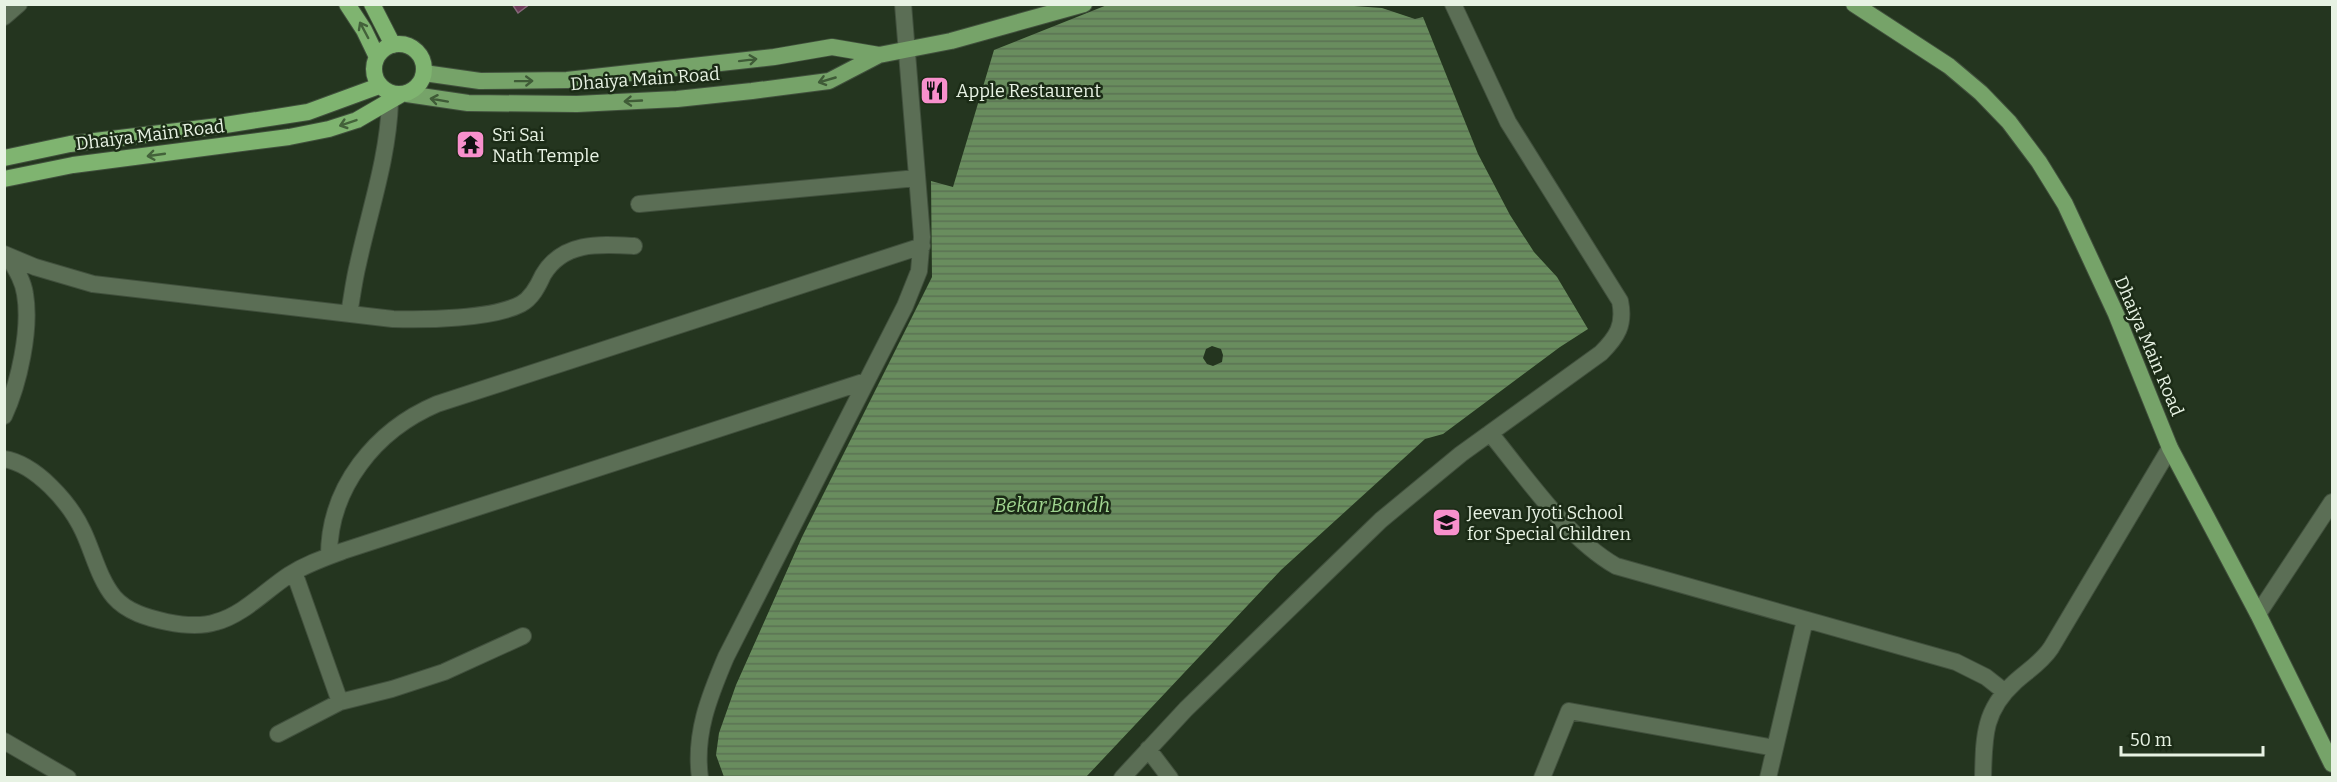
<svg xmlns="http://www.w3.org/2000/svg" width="2337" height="782" viewBox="0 0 2337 782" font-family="Bitter,serif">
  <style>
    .water { fill: url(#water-rules); fill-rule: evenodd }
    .building { fill: #6a3a56; stroke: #866879; stroke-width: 1.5 }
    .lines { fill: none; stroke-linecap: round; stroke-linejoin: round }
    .minor-casing { stroke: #41503d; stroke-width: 18 }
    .primary-casing { stroke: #41503d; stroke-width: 18 }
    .trunk-casing { stroke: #41503d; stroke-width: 18 }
    .minor { stroke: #5b6e55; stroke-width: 16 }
    .primary { stroke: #76a369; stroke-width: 16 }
    .trunk { stroke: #7fb470; stroke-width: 16 }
    .oneway { stroke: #43623a }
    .oneway2 { stroke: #3f5b37 }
    .labels { text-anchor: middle; stroke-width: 5; stroke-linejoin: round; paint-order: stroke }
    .street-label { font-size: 18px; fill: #e7f2e3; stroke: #1b2b16 }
    .poi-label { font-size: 18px; fill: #e7f2e3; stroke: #1b2b16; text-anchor: start }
    .water-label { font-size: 20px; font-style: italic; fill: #a0d590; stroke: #1b2b16 }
  </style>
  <defs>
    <pattern id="water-rules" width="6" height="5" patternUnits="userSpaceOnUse" patternTransform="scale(1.5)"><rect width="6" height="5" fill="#698d5e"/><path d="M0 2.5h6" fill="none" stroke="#5b7254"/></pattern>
  </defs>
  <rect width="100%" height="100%" fill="#24351f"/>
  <!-- water -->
  <path class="water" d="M1123,4L1340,5L1382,8L1415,19L1423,17L1478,154L1510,215L1534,252L1557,277L1588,329L1560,347L1443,434L1425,439L1281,570L1086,777H724L716,755L719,733L736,685L802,537L932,277L931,181L953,187L994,50L1107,5ZM1212,346L1221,349L1223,355L1222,362L1213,366L1207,364L1203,358L1206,349Z"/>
  <!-- building -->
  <path class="building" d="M512,4H530L518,13Z"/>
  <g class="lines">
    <defs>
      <path id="minor" d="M4,17L19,4
        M639,204L917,178
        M4,254L35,267L93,284L393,319C425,320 493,319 521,304C532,298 538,286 543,275C563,241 600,244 634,246
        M349,314C352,297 354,280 358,264C370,209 388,158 390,102
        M4,416C19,384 31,329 25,294C23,280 15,268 8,256
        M1490,433C1526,477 1567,538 1616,566L1956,662L1986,677L2005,692
        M4,459C36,464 70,503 83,531C93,552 99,579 114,597C127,612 148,618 167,622C182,625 201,627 216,622C243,615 266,590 289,575C306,564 324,558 343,551L866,381
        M329,556C329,487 376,430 437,404L922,246
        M294,572L340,702
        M2258,614L2332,502
        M278,734L340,702L392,689L444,672L523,636
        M4,741L68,778
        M1148,749L1170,778
        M700,778C694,734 709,697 726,657L905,306L919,271L922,237L903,4
        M1122,778L1186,709L1381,520L1461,454L1601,353C1617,337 1625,325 1620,301L1508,122L1453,4
        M1542,778L1569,711L1775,748
        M1768,778L1805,620
        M1983,778C1984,739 1983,711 2014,683C2027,671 2041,663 2051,648L2170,448"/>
      <path id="primary" d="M1854,4L1949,66L1981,93L2009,122L2039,162L2065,204L2116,314L2170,448L2258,614L2332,764
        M424,73L480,81L567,80L774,57L832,47L879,55
        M407,94L468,103L577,104L677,99L752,91L829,81L879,55L951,41L1084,4"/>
      <path id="trunk" d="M347,4L364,30L377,57
        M372,4L393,45
        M374 69a25 25 0 1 1 50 0a25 25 0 1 1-50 0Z
        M4,158L70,144L219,126L308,112L379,86
        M4,179L73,165L289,137L329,129L357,120L400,95"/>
    </defs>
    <!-- minor casing -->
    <use href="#minor" class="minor-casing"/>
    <!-- primary casing -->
    <use href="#primary" class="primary-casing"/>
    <!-- trunk casing -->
    <use href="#trunk" class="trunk-casing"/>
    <!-- minor -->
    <use href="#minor" class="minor"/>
    <!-- primary -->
    <use href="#primary" class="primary"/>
    <!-- trunk -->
    <use href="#trunk" class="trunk"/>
  </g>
  <!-- one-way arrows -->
  <defs><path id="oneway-shaft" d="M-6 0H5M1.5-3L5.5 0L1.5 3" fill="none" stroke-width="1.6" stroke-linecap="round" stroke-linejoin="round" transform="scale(1.5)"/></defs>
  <g class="oneway">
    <use href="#oneway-shaft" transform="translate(364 30) rotate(-118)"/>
    <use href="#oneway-shaft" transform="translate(348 123) rotate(161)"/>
    <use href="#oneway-shaft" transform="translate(156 155) rotate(172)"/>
  </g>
  <g class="oneway2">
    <use href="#oneway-shaft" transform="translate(748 60) rotate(-7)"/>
    <use href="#oneway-shaft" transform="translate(827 80) rotate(164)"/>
    <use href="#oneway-shaft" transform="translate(524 81) rotate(-1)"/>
    <use href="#oneway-shaft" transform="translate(439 100) rotate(-170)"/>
    <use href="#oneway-shaft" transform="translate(633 101) rotate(177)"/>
  </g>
  <!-- icons -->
  <defs>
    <symbol id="restaurant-square" viewBox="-11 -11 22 22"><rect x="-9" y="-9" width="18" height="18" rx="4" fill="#f890cc" stroke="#1b2b16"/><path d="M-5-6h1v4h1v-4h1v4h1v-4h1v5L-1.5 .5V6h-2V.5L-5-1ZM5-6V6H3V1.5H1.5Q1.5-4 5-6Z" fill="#111"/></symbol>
    <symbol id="temple-square" viewBox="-11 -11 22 22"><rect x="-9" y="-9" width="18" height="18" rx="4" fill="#f890cc" stroke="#1b2b16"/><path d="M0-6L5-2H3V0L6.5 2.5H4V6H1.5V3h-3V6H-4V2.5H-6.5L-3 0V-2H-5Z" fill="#111"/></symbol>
    <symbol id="school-square" viewBox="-11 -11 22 22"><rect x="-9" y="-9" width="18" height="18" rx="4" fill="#f890cc" stroke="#1b2b16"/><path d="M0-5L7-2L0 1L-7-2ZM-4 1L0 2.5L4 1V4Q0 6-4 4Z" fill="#111"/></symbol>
  </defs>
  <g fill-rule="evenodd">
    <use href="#restaurant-square" x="918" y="74" width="33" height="33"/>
    <use href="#temple-square" x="454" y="128" width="33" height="33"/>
    <use href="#school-square" x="1430" y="506" width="33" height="33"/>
  </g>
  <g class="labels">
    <!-- street labels -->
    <g class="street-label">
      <text transform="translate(645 79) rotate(-4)" y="6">Dhaiya Main Road</text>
      <text transform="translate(150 135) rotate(-7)" y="6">Dhaiya Main Road</text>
      <text transform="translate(2149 346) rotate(67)" y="6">Dhaiya Main Road</text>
    </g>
    <!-- poi labels -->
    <g class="poi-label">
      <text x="956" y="97">Apple Restaurent</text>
      <text x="492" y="141">Sri Sai<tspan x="492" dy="21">Nath Temple</tspan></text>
      <text x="1467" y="519">Jeevan Jyoti School<tspan x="1467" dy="21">for Special Children</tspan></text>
    </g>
    <!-- water labels -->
    <g class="water-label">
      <text x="1052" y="512">Bekar Bandh</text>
    </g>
  </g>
  <!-- border -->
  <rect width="2337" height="782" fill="none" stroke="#e7f2e3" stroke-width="12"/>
  <!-- scale -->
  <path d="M2121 746v9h142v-9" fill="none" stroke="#e7f2e3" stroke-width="3"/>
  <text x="2130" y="746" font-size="18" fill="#e7f2e3" stroke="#1b2b16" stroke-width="4.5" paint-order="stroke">50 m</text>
</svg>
